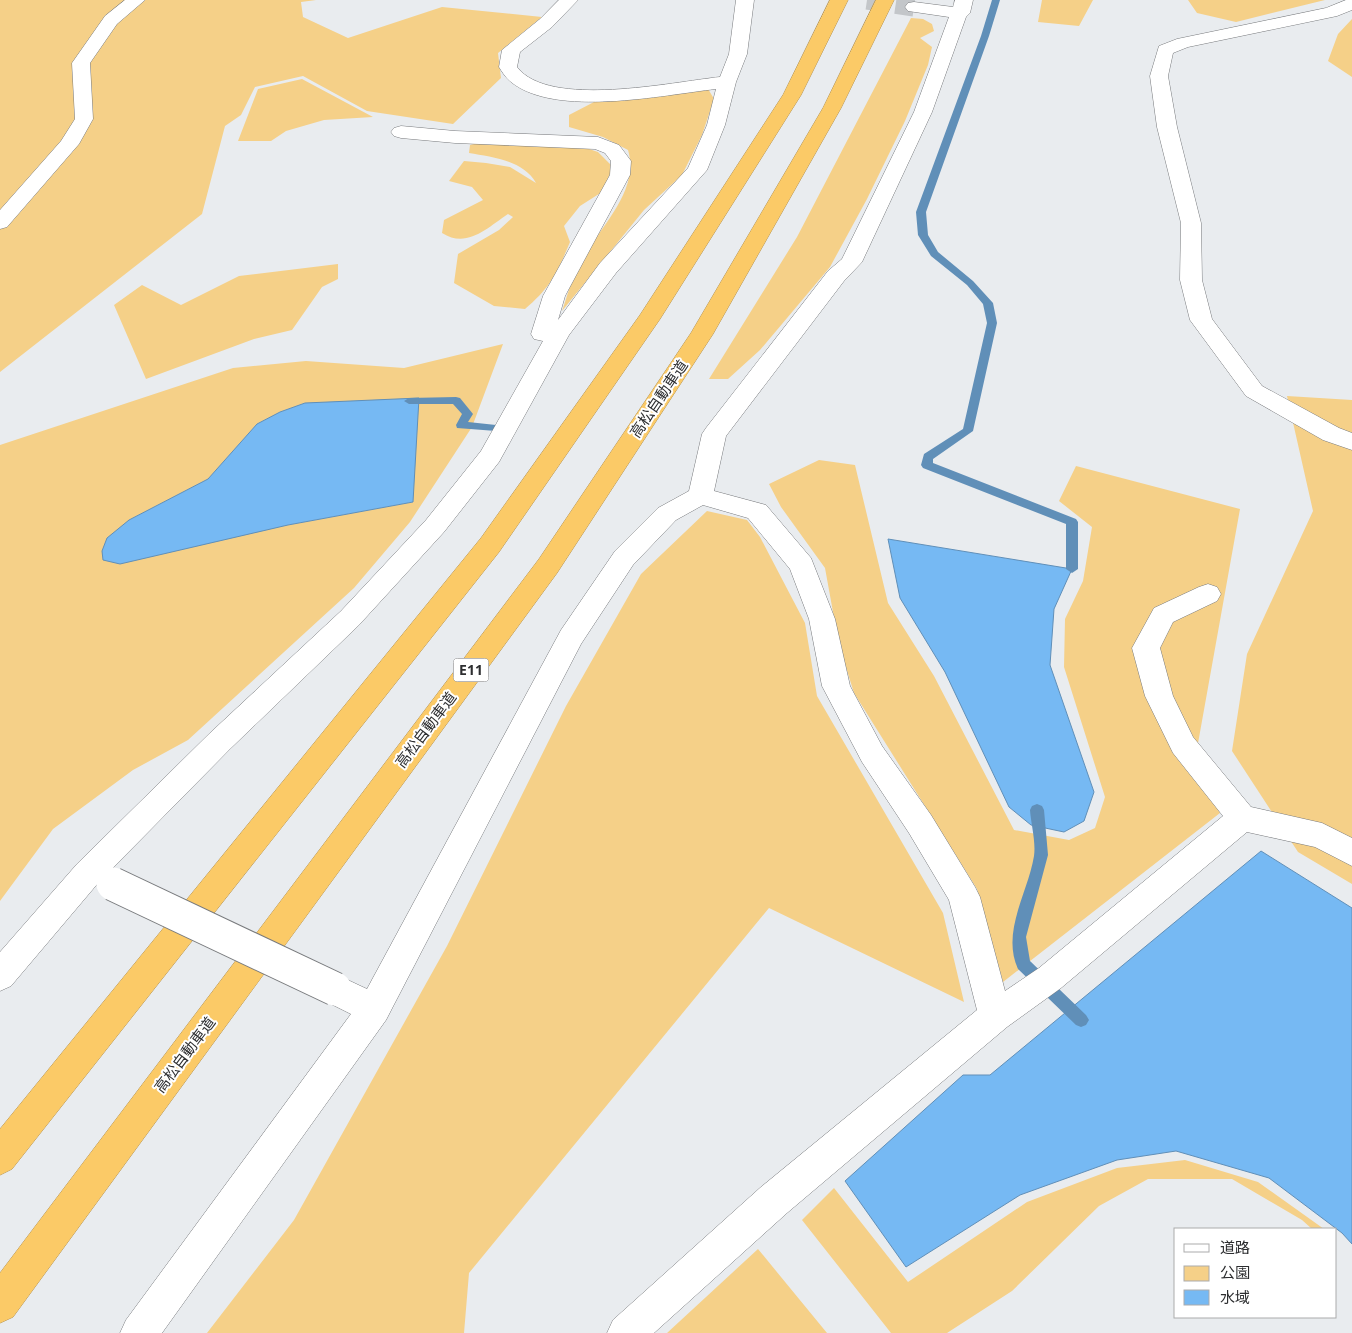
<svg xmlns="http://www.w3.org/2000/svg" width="1352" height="1333" viewBox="0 0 1352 1333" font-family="'Open Sans','Noto Sans JP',sans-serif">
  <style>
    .green { fill: #f5d088; fill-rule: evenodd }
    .water { fill: #76b9f3; stroke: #608fb8 }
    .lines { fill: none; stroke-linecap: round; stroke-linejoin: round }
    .stream { fill: #608fb8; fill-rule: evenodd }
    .minor-tunnel { stroke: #c3c6c9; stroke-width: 19; stroke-dasharray: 19 10; stroke-linecap: butt }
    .minor-casing { stroke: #787a7d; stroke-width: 1 }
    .highway-casing { stroke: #b39354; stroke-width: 1 }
    .minor { fill: #fff; fill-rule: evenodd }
    .highway { fill: #fbca67; fill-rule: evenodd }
    .minor-bridge-casing { stroke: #787a7d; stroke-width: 35; stroke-linecap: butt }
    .minor-bridge { stroke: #fff; stroke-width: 33 }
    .labels { text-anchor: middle; stroke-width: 4; stroke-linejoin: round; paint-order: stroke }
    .shield { fill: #fff; stroke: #6c6d6e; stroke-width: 1 }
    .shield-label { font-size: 14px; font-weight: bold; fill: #2d2e30 }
    .street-label { font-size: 15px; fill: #2d2e30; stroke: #fff }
  </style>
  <rect width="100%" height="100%" fill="#e9ecef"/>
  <!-- green -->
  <path class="green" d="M0,0H316L301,2L303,17L348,38L442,7L542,17L498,53L501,78L453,124L367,111L303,76L255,87L241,115L225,126L202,214L0,372Z
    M1042,0H1093L1079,26L1038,22Z
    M1188,0H1325L1236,22L1197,13Z
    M911,18L923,19L932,24L934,31L920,38L932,47L928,65L905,121L867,199L830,267L760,350L728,379H709L797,237Z
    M1352,19V77L1328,61L1338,34Z
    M302,79L373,117L324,120L286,131L271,141H238L258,89Z
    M707,87L714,99L702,135L682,175L644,210L562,311C567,297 571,281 578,267C595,231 641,193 628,150L603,137L569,127V115L594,102L628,100Z
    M482,142L580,146L598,152L613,167L602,192L580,206L564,226L570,242C557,273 551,287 525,309L494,306L454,283L458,254L499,230L513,217L508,214C487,228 467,249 442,233L444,220L483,200L472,187L449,181L464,161L486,163L510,167L536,183C523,160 492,157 469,153L470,145Z
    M338,264V279L322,287L292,330L254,339L146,379L114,305L142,285L181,305L239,276Z
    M503,344L472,427L410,522L354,588L188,740L133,770L53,829L0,901V445L233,368L306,361L404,368ZM305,403L413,502L288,525L129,520L208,479L257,424L280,412Z
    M1287,396L1352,400V884L1298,852L1232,751L1247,654L1313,511Z
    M819,460L855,465L888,603L934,676L1014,830L1069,840L1095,828L1105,797L1064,667L1065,619L1083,581L1092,527L1059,501L1076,466L1240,509L1195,760L1220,813L1003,982L977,889L854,693L839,645L825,568L781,507L769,484Z
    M707,511L747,520L760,537L805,623L817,696L943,913L964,1002L769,908L469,1273L464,1333H207L294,1220L447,946L566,706L641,574Z
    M1185,1160L1258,1182L1324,1229H1312L1302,1220L1232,1179H1148L1099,1206L1012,1291L947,1333H891L802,1220L834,1188L908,1282L1027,1202L1117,1168Z
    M758,1249L827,1333H667Z"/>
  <!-- water -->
  <path class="water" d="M419,398L413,502L288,525L120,564L103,560L102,551L107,538L129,520L208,479L257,424L280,412L305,403Z
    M888,539L1072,569L1054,609L1050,665L1094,792L1084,821L1064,832L1031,825L1009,807L945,672L900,598Z
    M1261,851L1352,908V1244L1342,1233L1269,1178L1176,1151L1117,1160L1020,1195L906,1267L845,1181L963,1075H990Z"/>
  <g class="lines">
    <!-- stream -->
    <path class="stream" d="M992,0H1000L989,36L926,212L928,235L938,252L973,281L993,303L997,323L973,431L933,459V463L1076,519L1078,522V569L1072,573L1066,569V524L923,468L921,465L924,454L963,429L987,323L983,304L967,285L931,256L918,235L916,212L981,36Z
      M456,397L460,398L473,414L468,422L496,425L497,428L496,431L457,428L456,425L462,414L453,404H409L404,401L409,398Z
      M1037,804L1042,806L1044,810L1048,855L1026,937L1030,961L1086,1015L1089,1020L1086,1025L1081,1027L1076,1025L1018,969C1001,932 1028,893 1034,856C1036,842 1031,824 1030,810L1032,806Z"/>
    <!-- minor-tunnel -->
    <path class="minor-tunnel" d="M867,0L914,7"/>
    <defs>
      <path id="minor" d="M125,0H145L117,24L90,63L93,119L79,144L7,227L0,229V210L61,141L75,119L72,63L105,16Z
        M559,0H578L552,27L520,52L517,67C549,109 672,82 720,77L729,54L736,0H754L747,54L736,82L725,125L707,170L616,273L569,335L499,462L444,532L359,625L230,749L99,882L11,986L0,991V952L77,864L210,733L341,611L426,520L481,451L543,341L534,339L531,334L543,296L610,175L611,161L605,153L595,149L455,143L401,138L394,136L391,132L394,128L401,126L455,131L598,137L619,145L631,161L630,175L565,296L558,320L600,263L688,168L707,125L716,89C662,95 556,118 511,82C506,78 502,72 499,67L502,50L540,19Z
        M955,0H973L970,13L966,17L932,112L862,262L844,281L726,436L714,491L766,505L811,558L835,619L850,686L882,746L931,815L975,887L980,897L1005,991L1039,968L1223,816L1173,753L1145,696L1132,648L1154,608L1199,587L1208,584L1217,587L1221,594L1217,601L1173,622L1160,648L1173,696L1193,737L1251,807L1322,823L1352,838V866L1315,847L1247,832L1061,988L1007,1027L787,1213L654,1333H607L613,1320L761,1187L977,1010L949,900L909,833L862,762L822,686L809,619L790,569L748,518L703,505L676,520L633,565L581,644L386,1020L162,1333H120L126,1320L351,1014L323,1000L319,989L323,978L335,974L367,989L561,630L615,551L658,508L689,491L702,434L706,428L828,271L842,259L914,112L949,17L908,11L905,7L908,3L914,2L953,7Z
        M1346,0H1352V10L1337,16L1188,47L1173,53L1168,76L1177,127L1201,223L1202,280L1212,319L1262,386L1339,428L1352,433V450L1323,440L1246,396L1190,320L1180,280L1181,223L1157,127L1150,76L1159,46L1177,39L1326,8Z"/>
      <path id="highway" d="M830,0H848L801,95L660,319L499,552L12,1169L0,1175V1129L481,538L640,315L783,95Z
        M876,0H894L841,108L713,334L557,573L13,1317L0,1323V1273L539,559L691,333L823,108Z"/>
    </defs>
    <!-- minor casing -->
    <use href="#minor" class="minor-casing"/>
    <!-- highway casing -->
    <use href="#highway" class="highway-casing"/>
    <!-- minor -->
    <use href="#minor" class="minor"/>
    <!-- highway -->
    <use href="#highway" class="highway"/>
    <defs>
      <path id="minor-bridge" d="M113,884L335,989"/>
    </defs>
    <!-- minor-bridge casing -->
    <use href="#minor-bridge" class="minor-bridge-casing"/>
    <!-- minor-bridge -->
    <use href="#minor-bridge" class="minor-bridge"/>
  </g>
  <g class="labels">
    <!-- shield labels -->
    <rect class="shield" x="453.5" y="658.5" width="35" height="23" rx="4"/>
    <g class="shield-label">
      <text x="471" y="675">E11</text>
    </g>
    <!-- street labels -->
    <g class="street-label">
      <text transform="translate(659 399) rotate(-56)" y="5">高松自動車道</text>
      <text transform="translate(426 730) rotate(-53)" y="5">高松自動車道</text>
      <text transform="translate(185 1055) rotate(-53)" y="5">高松自動車道</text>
    </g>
  </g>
  <!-- legend -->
  <rect x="1174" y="1228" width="162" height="90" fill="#ffffff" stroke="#ababac"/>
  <rect x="1184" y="1244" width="25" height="8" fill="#ffffff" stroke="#ababac"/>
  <text x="1220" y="1253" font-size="15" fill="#2d2e30">道路</text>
  <rect x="1184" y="1266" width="25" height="15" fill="#f5d088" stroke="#ababac"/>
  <text x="1220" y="1278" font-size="15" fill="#2d2e30">公園</text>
  <rect x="1184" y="1290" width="25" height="15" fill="#76b9f3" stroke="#ababac"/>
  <text x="1220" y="1303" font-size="15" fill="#2d2e30">水域</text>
</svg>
